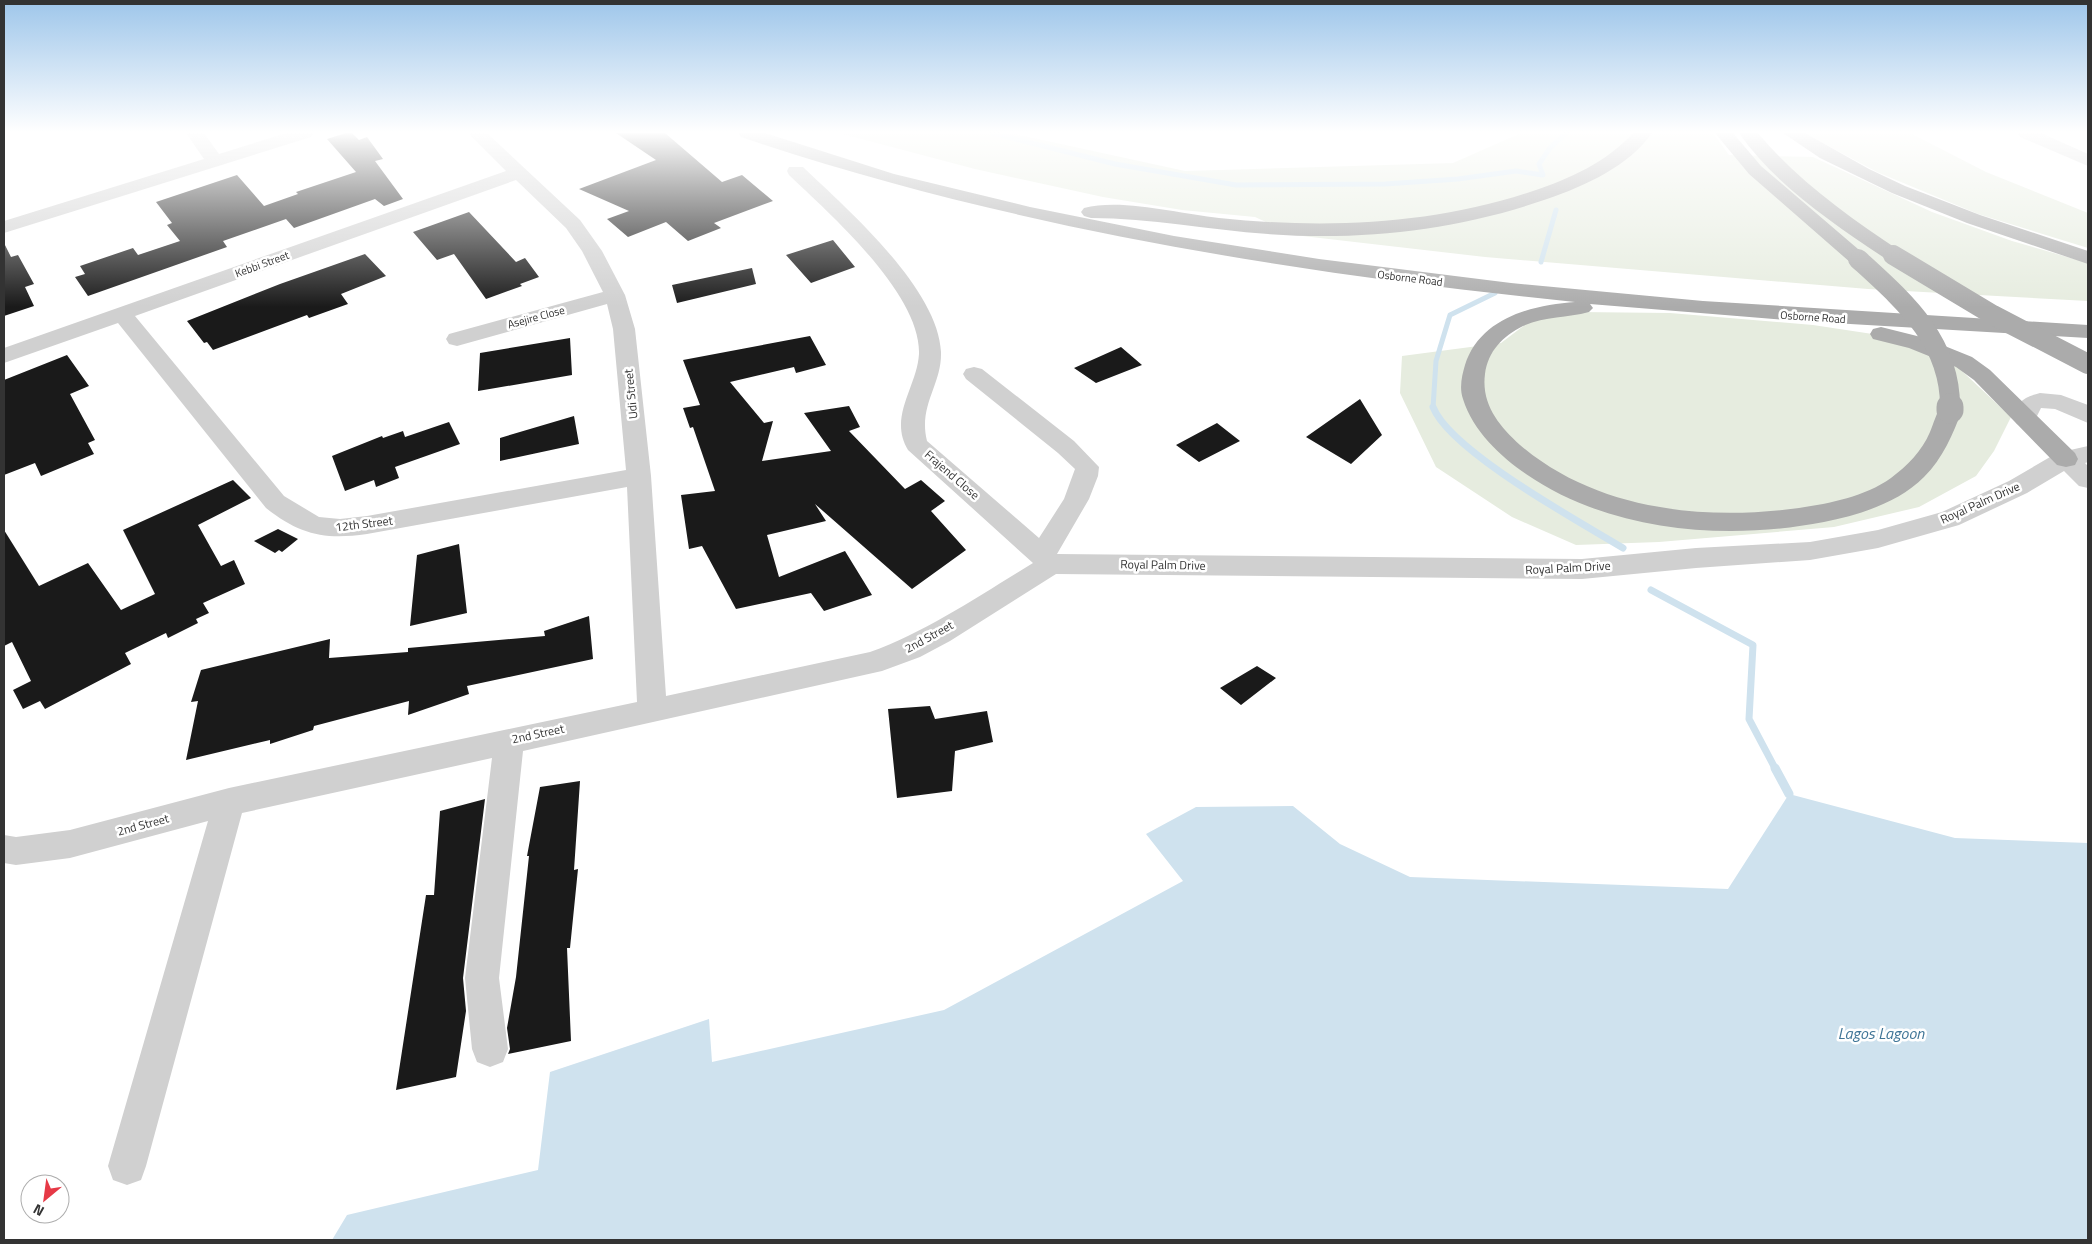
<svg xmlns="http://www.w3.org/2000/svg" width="2092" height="1244" viewBox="0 0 2092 1244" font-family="'Titillium Web',sans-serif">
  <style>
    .green { fill: #e6ecdf }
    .water { fill: #cfe2ee }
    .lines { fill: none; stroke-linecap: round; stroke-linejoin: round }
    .stream-far2 { stroke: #cfe2ee; stroke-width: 5 }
    .stream-far1 { stroke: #cfe2ee; stroke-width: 7 }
    .stream { stroke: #cfe2ee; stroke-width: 9 }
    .building { fill: #1a1a1a }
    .minor { fill: #d0d0d0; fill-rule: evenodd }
    .major { fill: #ababab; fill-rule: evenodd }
    .major-bridge-far1 { stroke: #ababab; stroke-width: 20 }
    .major-bridge { stroke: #ababab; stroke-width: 27 }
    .labels { text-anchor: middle; stroke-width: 5; stroke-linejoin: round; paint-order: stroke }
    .far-street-label { font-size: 11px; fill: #333; stroke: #fff }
    .street-label { font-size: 12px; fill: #333; stroke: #fff }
    .near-water-label { font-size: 16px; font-style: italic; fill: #3f7597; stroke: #fff }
  </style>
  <rect width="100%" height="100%" fill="#fff"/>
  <!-- green -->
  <path class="green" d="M839,133H1010L1185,171L1453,163L1521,133H1713L1729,155L1813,157L1932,212L2012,241L2088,263V301L1868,289L1485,257L1294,235L1255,217L1182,210L1103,197L975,169Z
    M1804,133H1910L1986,172L2088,213V248L1978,214L1877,172Z
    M1578,312L1670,313L1813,325L1932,343L2011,417L1994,451L1976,476L1919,507L1834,527L1659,542L1576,545L1512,517L1436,467L1400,393L1402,356L1501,343L1530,321Z"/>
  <!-- water -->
  <path class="water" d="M1789,794L1955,838L2088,843V1240H332L347,1215L538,1170L550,1072L709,1019L712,1062L944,1010L1183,881L1146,834L1196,807L1293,806L1340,844L1410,877L1728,889Z"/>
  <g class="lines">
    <!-- stream-far2 -->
    <path class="stream-far2" d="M992,133L1115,164L1236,185L1385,184L1458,179L1516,171L1543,175L1539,164L1550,148L1566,133
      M1541,262L1556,210
      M1433,408L1436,361L1450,315L1495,293"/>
    <!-- stream-far1 -->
    <path class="stream-far1" d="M1433,407C1450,451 1580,522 1623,548
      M1651,590L1753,645L1749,719L1776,770"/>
    <!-- stream -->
    <path class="stream" d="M1775,768L1789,794"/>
  </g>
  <!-- building -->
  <path class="building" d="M346,133H352L359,140L367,137L383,159L375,161L403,199L384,206L375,199L294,228L286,219L223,241L227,247L88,296L75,277L85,274L80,266L133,248L138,255L180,241L167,225L172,223L156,202L237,175L264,206L298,194L296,192L356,172L327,139Z
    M616,133H665L722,182L742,175L773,201L714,223L721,228L688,241L666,222L628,237L607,219L629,211L579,189L656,160Z
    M469,212L516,262L525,258L539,277L520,284L522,286L486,299L454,254L437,260L413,232Z
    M833,240L855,267L811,283L786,255Z
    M4,243L11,257L18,255L34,284L25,287L34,306L4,316Z
    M365,254L386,276L341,294L348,304L309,318L307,315L213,350L207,342L204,343L187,321L280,284Z
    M752,268L756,284L677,303L672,285Z
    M810,336L826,365L796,373L794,367L730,382L764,423L773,421L762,461L831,451L804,413L849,406L860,427L849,431L905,489L921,480L945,501L931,511L966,550L912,589L815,504L826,521L767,535L779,577L845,551L872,595L824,611L811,593L736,609L702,546L689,549L681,495L715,491L693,427L690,428L683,408L700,405L683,360Z
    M570,338L572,375L478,391L480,353Z
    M1121,347L1142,365L1096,383L1074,368Z
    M67,355L89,386L70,394L95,440L88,443L94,454L41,476L35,463L4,475V380Z
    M1360,399L1382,435L1351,464L1306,437Z
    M574,416L579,444L500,461V438Z
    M449,422L460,444L395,467L399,478L376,487L374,480L345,491L332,456L382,436L383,438L403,431L405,437Z
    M1217,423L1240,441L1199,462L1176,445Z
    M233,480L251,498L198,525L221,566L234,560L245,584L203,603L209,613L196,619L198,623L168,638L166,633L125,653L131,664L45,709L40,701L23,709L13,690L31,681L12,642L4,646V530L39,586L88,563L121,610L155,594L123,530Z
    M278,529L298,539L282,552L279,550L275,553L254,541Z
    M459,544L467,613L410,626L417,555Z
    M589,616L593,659L467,686L469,694L408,715L409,701L314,726L313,730L270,744V740L186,760L198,701L191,702L201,670L330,639L329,658L408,652V648L545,636L544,631Z
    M1257,666L1276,678L1241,705L1220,688Z
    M930,706L935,719L987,711L993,742L955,751L952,791L897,798L888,709Z
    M580,781L574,870L578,869L570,948H567L571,1041L508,1054L510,1049L507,1028L516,977L529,856H527L540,787Z
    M485,799L463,978L466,1011L456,1077L396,1090L426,895H434L440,811Z"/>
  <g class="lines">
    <!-- minor -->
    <path class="minor" d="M186,133H204L219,154L286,133H314L311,137L4,233V221L204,159Z
      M468,133H487L580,220L602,251L625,295L635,329L651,476L666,696L870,652C928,631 980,595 1033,563L908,450C888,417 917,387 919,354C921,294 830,214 789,175L787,171L789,167H803C847,209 938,288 941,352C942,385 918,405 927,441L1039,538L1064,499L1075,469L1058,453L966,379L963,374L966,369L974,367L982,369L1074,441L1099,467L1098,476L1089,499L1057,554L1582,559L1696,548L1810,542L1878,530L1942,512L2009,481L2057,453L2088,446V462L2085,463L2088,466V488L2079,486L2064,471L2027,493L1959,525L1878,548L1810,560L1696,568L1582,579L1056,574L950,641L920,657L882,671L523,751L499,978L508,1049L503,1062L490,1067L477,1062L472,1049L465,978L492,758L242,813L146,1166L141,1180L127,1185L113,1180L108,1166L208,821L70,858L16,865L4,863V835L16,837L70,830L229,788L637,702L627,487L367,534C325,540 300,535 266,508L118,323L4,363V348L506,171ZM516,180L566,228L582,251L603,292L449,334L446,339L449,344L457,346L607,304L613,329L626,470L367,516L340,519L319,517L284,496L135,316Z
      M2017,133H2041L2088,154V166L2020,137Z
      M2040,393L2061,395L2088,405V423L2055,409L2041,408L2033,424L2025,427L2017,424L2013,419C2016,402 2024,397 2040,393Z"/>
    <!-- major -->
    <path class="major" d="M738,133H765L894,174L1030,207L1174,236L1319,259L1511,283L1703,301L2088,325V338L1799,321L1590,304L1593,308L1589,312C1567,318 1545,316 1523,326C1503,336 1488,351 1485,374C1481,404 1499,426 1520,445C1596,510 1703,521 1799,508C1831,503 1864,497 1891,478C1907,466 1922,451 1930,432C1934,423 1936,413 1942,405L1950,402L1958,405L1962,410C1953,434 1943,458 1924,477C1898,503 1859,515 1824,522C1726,541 1610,532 1526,474C1500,456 1473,431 1463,399C1459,388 1462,375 1465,365C1480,318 1532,305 1575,302C1292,273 1011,228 741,137Z
      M1633,133H1652C1629,166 1585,186 1547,199C1458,230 1363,241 1268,234C1209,230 1151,218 1091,218L1084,216L1081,212L1084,208C1122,198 1180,214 1219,218C1325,229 1432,225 1533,191C1569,179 1607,162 1633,133Z
      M1715,133H1733L1761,166L1865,255L1868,259L1865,263L1858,265L1851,263L1749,174Z
      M1739,133H1758C1798,181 1848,216 1900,251L1903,255L1900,259L1893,261L1886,259C1834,224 1776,186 1739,133Z
      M1783,133H1805L1869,169L1905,186L1980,215L2088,251V264L1967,223L1892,193L1820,158Z
      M1881,327L1925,338L1972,357L1990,370L2075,453L2078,459L2075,465L2066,467L2057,465L1974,380L1956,367L1909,348L1873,339L1870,334L1873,329Z"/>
    <!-- major-bridge-far1 -->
    <path class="major-bridge-far1" d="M1893,255L1993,315L2088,364
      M1858,259C1904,301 1951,341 1950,408"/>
    <!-- major-bridge -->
    <path class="major-bridge" d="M1950,410V407"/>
  </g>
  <!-- sky -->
  <linearGradient id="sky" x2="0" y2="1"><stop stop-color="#9ec6ea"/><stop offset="0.43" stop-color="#fff"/><stop offset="1" stop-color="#fff" stop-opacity="0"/></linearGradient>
  <rect width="2092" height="307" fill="url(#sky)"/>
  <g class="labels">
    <!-- far-street labels -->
    <g class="far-street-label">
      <text transform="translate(262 264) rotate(-20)" y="4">Kebbi Street</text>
      <text transform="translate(1410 278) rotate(7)" y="4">Osborne Road</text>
      <text transform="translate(536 317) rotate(-15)" y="4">Asejire Close</text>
      <text transform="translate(1813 317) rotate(4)" y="4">Osborne Road</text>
    </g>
    <!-- street labels -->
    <g class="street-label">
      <text transform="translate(631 394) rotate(-96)" y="4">Udi Street</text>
      <text transform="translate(952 475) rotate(41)" y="4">Frajend Close</text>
      <text transform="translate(1980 503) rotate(-24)" y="4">Royal Palm Drive</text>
      <text transform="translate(364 524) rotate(-7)" y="4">12th Street</text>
      <text transform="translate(1163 565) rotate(1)" y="4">Royal Palm Drive</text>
      <text transform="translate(1568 568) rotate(-3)" y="4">Royal Palm Drive</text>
      <text transform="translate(929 637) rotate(-29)" y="4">2nd Street</text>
      <text transform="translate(538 734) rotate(-12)" y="4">2nd Street</text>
      <text transform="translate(143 825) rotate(-15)" y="4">2nd Street</text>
    </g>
    <!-- near-water labels -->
    <g class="near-water-label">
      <text x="1881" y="1039">Lagos Lagoon</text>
    </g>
  </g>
  <!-- border -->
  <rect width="2092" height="1244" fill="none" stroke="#333333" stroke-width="10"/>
  <!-- north arrow -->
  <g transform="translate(45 1199) rotate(209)"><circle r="24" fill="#ffffff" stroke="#adadad"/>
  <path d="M0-4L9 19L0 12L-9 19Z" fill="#e63946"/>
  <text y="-8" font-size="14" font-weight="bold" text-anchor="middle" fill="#333333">N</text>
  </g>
</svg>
